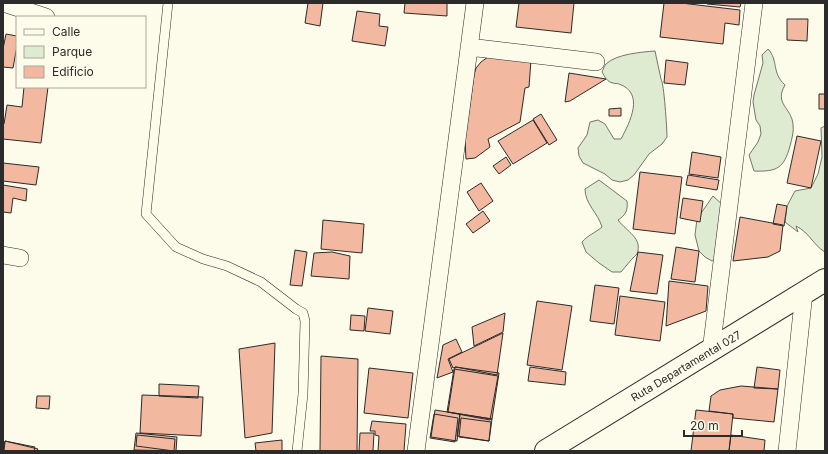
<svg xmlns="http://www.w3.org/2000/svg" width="828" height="454" viewBox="0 0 828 454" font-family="Inter,sans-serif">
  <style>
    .green { fill: #deebd1; stroke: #74746e }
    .building { fill: #f2b8a0; stroke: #2b2b2b }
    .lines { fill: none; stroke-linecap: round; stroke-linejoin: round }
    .service-casing { stroke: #2b2b2b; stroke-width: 10 }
    .minor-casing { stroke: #2b2b2b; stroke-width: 18 }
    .primary-casing { stroke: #2b2b2b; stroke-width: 24 }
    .service { stroke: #fdfbea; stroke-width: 9 }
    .minor { stroke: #fdfbea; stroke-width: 17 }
    .primary { stroke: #fdfbea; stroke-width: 22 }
    .labels { text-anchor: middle; stroke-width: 3; stroke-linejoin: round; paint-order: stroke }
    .street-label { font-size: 11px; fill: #2b2b2b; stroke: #fdfbea }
  </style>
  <rect width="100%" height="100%" fill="#fdfbea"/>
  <!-- green -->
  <path class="green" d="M768,49C779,61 771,72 785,85C774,104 791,107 793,124C794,132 792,138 790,146C784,168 777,172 754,171L749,155L758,142L761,134L760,126L756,120L753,102L754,95L763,63L762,55Z
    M655,51L661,79C664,83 667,129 667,137L662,144L649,154L634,175L628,180L620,182L612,180L605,174L583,163L579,156L578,148L587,135L590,122L598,120L605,124L614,139H621C630,122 645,93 619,84C617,83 615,84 613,83C607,82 605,77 602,72C603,70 604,66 606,64C616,54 642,52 655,51Z
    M825,126V252C813,245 810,233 796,226L798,232L785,222L787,206L795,191L811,188L818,174L822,157L821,128Z
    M599,180L627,201C628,210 626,215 618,220C627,232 643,238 637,254L631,260L621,272H612L599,263L586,252L582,242C588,235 595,233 602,227C598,213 585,204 585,189Z
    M713,196L725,207L719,257L712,261L705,257L699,251L695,235L697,219Z"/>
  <!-- building -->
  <path class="building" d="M308,3H323L320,26L305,23Z
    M405,3H447V16L404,13Z
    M519,3H574L571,33L516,27Z
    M664,3H681L740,10L739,25L725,23L723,44L660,37Z
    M707,3H741L740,7L707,4Z
    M357,11L380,14L379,26L388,27L385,46L352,41Z
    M787,19H808L807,41L787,40Z
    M6,34L17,36V46L13,68L3,67V49Z
    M488,57L531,60L529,87L525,88L520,122L488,139L490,147L475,158L466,159L465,140L474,75L476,68L481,62Z
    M666,60L688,63L685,85L664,83Z
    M569,73L606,79L570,101L565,102Z
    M24,87H48L41,143L3,139V123L4,124L7,105L22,107Z
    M819,94H825V109H819Z
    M621,108V116H609V109Z
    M541,114L557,140L549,145L533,119Z
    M533,120L547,143L513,164L498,141Z
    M797,136L821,141L811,188L787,183Z
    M692,152L721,157L718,178L689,174Z
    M506,157L511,165L499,174L493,166Z
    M3,163L39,167L36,185L3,181Z
    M640,172L682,177L675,234L633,229Z
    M688,175L719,180L717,190L686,185Z
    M481,183L493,201L479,211L467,192Z
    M3,185L27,189L26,201L13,198L11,213L3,212Z
    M683,198L703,201L700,222L680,218Z
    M777,204L787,206L784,226L773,224Z
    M483,211L490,221L473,233L466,224Z
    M740,217L783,225L780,251L768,257L733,261Z
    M323,220L364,224L362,253L321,249Z
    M676,247L699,251L695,282L671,279Z
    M295,250L307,252L302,286L290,285Z
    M332,252L350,256L349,279L311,276L314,253Z
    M638,252L663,255L657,294L630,291Z
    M669,281L708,286L706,311L666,326Z
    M595,285L619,288L614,324L590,321Z
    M620,296L665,302L660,341L615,335Z
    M537,301L572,306L562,370L527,365Z
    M368,308L393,311L390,334L365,331Z
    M505,313L503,332L474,346L472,327Z
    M351,315L365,316L364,331L350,330Z
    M503,333L497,375L456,367L453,368L449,359Z
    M456,339L462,352L448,359L453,372L437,378L443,345Z
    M275,343L272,433L245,438L239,349Z
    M321,356L358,359L357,451H320Z
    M455,367L499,373L492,419L448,412Z
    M530,367L566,372L565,385L528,381Z
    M757,367L780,370L778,389L754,388Z
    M369,368L413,373L408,418L364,413Z
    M454,369L498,376L490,420L447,412Z
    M159,384L199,386L198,398L159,396Z
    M741,386L778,389L774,422L733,418V414L709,411L711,396L720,390Z
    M142,395L203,397L201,436L140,433Z
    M37,396H50L49,409L36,408Z
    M435,410L460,414L457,441L431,437Z
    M696,410L733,414L729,451H691Z
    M434,414L458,418L455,442L430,438Z
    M460,414L492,419L489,441L457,436Z
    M461,418L491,422L489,441L459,437Z
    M372,421L406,424L404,451H378L379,436L375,435V431H370Z
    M136,433L177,437L176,451L134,450Z
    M360,433H374L373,451H359Z
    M137,435L175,439L174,451L136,446Z
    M731,435L765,440L764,451H729Z
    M282,440V451H256L255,443Z
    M5,441L35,447L34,451H4Z
    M5,441L38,449L37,451H3Z"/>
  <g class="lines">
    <defs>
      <path id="service" d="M168,3L146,214L176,247L203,259L227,266L261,282L296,309L303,313L305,321L303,394L297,451"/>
      <path id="minor" d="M3,3L46,17
        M469,47L596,62
        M3,255L20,258
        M711,351L754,3
        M416,451L475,3
        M787,451L804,293"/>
      <path id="primary" d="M546,451L825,280"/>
    </defs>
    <!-- service casing -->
    <use href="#service" class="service-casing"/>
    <!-- minor casing -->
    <use href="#minor" class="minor-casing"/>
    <!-- primary casing -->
    <use href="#primary" class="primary-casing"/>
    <!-- service -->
    <use href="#service" class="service"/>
    <!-- minor -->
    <use href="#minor" class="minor"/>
    <!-- primary -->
    <use href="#primary" class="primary"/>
  </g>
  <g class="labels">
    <!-- street labels -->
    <g class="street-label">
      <text transform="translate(686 366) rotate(-31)" y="4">Ruta Departamental 027</text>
    </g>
  </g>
  <!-- border -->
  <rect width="828" height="454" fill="none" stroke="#2b2b2b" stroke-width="8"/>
  <!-- legend -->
  <rect x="16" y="16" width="130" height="72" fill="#fdfbea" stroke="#a9a89e"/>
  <rect x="24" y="29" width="20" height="6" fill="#fdfbea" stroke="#a9a89e"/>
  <text x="52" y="36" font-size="12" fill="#2b2b2b">Calle</text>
  <rect x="24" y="46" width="20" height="12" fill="#deebd1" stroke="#a9a89e"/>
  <text x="52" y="56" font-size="12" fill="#2b2b2b">Parque</text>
  <rect x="24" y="66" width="20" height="12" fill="#f2b8a0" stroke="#a9a89e"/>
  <text x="52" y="76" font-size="12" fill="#2b2b2b">Edificio</text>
  <!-- scale -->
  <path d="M684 430v6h58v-6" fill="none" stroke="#2b2b2b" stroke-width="2"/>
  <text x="690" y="430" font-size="12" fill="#2b2b2b" stroke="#fdfbea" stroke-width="3" paint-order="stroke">20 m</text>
</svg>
